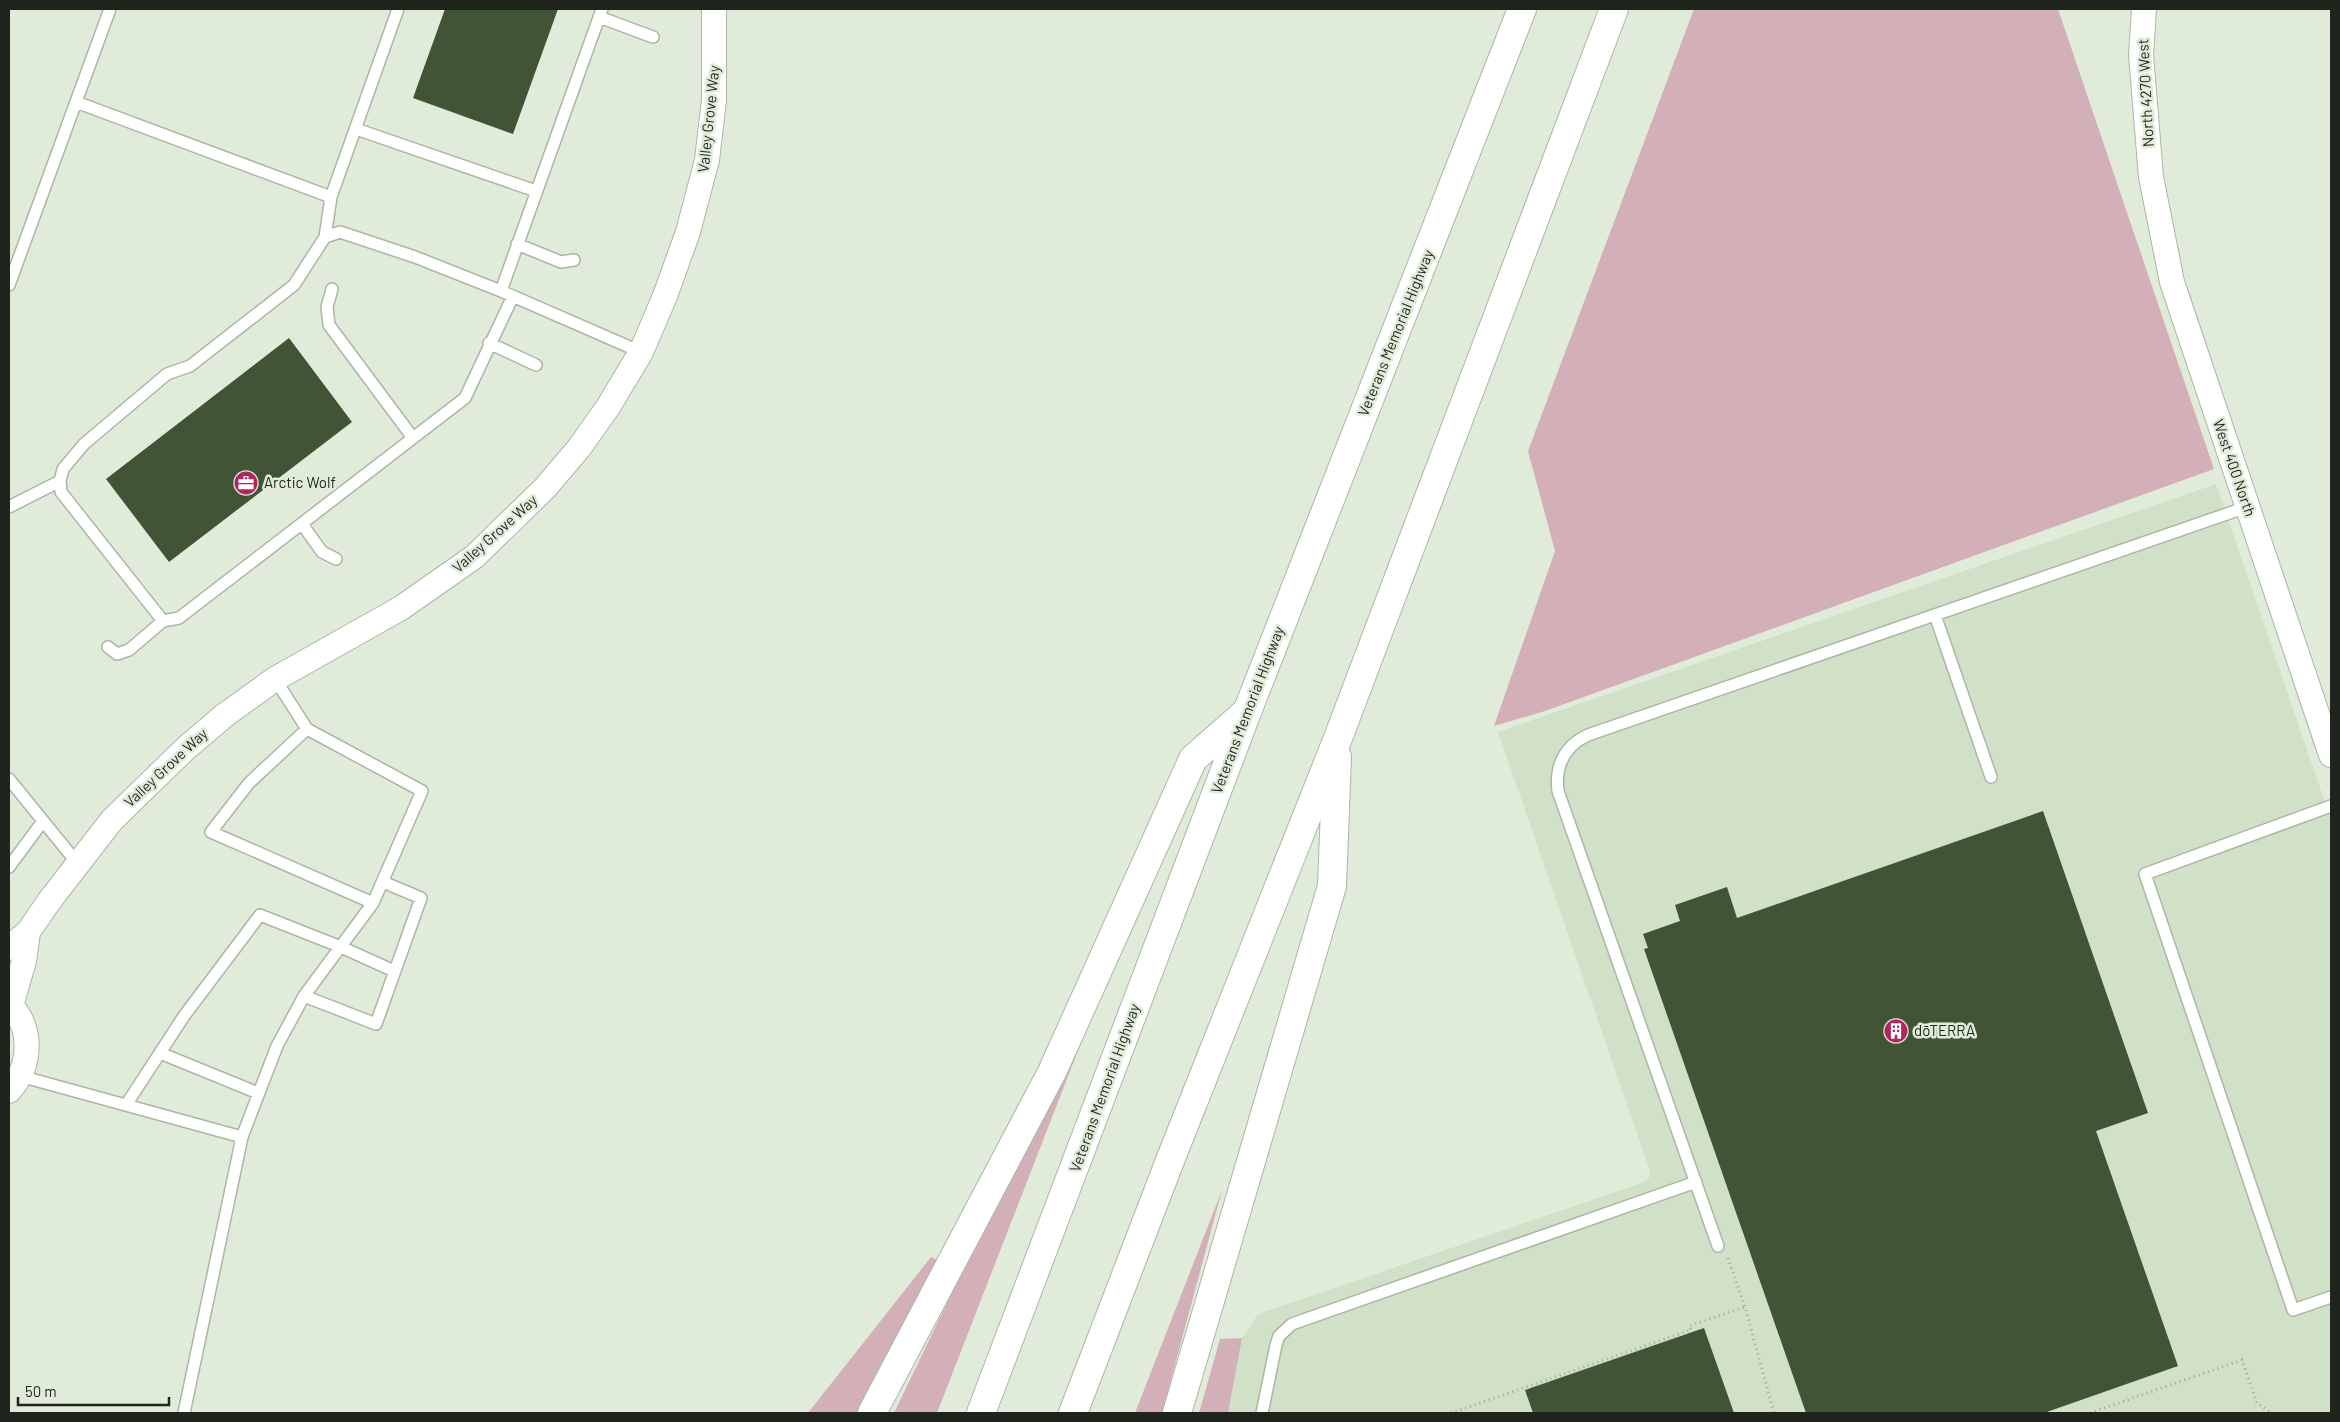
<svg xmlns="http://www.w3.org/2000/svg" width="2340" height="1422" viewBox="0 0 2340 1422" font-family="Barlow,sans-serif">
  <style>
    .built { fill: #d1e1c8 }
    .green { fill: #d3afb8 }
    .building { fill: #415536 }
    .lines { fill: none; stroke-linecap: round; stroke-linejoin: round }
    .lane-casing { stroke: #abb6a5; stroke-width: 14 }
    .street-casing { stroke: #abb6a5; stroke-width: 26 }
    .highway-casing { stroke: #abb6a5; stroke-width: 30 }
    .path { stroke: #9ea899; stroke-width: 3; stroke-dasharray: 1 4; stroke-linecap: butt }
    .lane { stroke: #fff; stroke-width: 11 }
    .street { stroke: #fff; stroke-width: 24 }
    .highway { stroke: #fff; stroke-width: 28 }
    .labels { text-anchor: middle; stroke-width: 5; stroke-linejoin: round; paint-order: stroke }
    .street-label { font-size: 15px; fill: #1f241d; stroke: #e0ecd9 }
    .poi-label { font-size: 15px; fill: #1f241d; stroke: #e0ecd9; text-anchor: start }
  </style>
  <rect width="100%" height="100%" fill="#e0ecd9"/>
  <!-- built -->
  <path class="built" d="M2216,484L2331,820V1413H1228L1242,1338L1258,1314L1642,1183L1649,1178L1650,1171L1498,732Z"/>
  <!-- green -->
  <path class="green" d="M1694,9H2058L2214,469L1545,711L1494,726L1555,551L1528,451Z
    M1093,1012L937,1413H894L1036,1118Z
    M1222,1190L1162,1413H1135Z
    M931,1257L939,1261L861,1413H808Z
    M1242,1338L1228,1413H1199L1220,1339Z"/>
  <!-- building -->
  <path class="building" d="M445,9H558L513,134L413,98Z
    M289,338L352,422L169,562L106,479Z
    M2043,811L2148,1113L2096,1131L2178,1366L2044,1413H1806L1644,949L1648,948L1643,934L1680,921L1675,905L1727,887L1737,918Z
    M1704,1328L1734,1413H1533L1525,1390Z"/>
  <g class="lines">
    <defs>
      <path id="lane" d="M599,17L653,37
        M76,102L331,197
        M356,129L536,191
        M325,237L331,197L398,9
        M517,244L561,262L574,260
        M9,285L110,9
        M332,289L327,307L329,325L413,438
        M501,291L602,9
        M513,296L465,398L179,618L163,621L61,492L60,481L63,469L84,444L167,374L190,366L294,285L325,237L340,232L415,257L501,291L641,352
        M489,343L536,365
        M9,507L60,481
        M302,524L322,552L336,559
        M1935,615L1991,777
        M108,647L117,654L129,650L163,621
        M307,729L249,783L211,832L373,903
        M9,779L78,864
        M2331,806L2145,874L2293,1310L2331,1297
        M9,867L43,821
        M304,996L376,1024L421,898L383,882
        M160,1053L258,1093
        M20,1076L242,1137
        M126,1105L184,1016L260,915L341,947L394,971
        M1718,1246L1558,791C1555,766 1564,746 1588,735L2247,507
        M184,1413L242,1137L277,1046L304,996L373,903L422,791L307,729L275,679
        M1262,1413L1276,1345L1279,1336L1292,1324L1696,1182"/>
      <path id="street" d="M2144,9L2141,55L2151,177L2172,282L2331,755
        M9,948L28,932L50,900L112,820L185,749L225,715L275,679L401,608L474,557L545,488L579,448L608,407L641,352L665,296L688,232L707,160L714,100V9
        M9,1004C34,1028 31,1067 9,1091
        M11,1006L24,961L28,932"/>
      <path id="highway" d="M872,1413L1052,1072L1193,759L1244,714
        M981,1413L1247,712L1522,9
        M1073,1413L1171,1158L1338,738L1614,9
        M1177,1413L1332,886L1337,757"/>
    </defs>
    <!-- lane casing -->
    <use href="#lane" class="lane-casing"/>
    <!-- street casing -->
    <use href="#street" class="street-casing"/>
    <!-- highway casing -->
    <use href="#highway" class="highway-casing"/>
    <!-- path -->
    <path class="path" d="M1728,1258L1745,1307L1774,1413
      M1451,1413L1691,1330L1689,1326L1745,1307
      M2090,1413L2242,1360L2257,1403L2271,1413"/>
    <!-- lane -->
    <use href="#lane" class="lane"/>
    <!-- street -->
    <use href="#street" class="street"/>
    <!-- highway -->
    <use href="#highway" class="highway"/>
  </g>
  <!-- icons -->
  <defs>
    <symbol id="office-disc" viewBox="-11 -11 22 22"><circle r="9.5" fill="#b1245e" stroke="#e0ecd9"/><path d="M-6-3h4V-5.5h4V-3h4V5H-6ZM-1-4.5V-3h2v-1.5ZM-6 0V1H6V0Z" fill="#fff"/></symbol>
    <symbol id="building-disc" viewBox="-11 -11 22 22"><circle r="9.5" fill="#b1245e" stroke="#e0ecd9"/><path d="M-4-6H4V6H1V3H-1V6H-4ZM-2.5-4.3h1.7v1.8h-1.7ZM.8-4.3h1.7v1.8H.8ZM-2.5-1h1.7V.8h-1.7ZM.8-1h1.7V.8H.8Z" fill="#fff"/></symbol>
  </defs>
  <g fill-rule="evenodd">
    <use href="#office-disc" x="232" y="469" width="28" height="28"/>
    <use href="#building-disc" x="1882" y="1017" width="28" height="28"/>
  </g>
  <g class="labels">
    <!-- street labels -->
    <g class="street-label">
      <text transform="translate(2146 93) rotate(-93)" y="5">North 4270 West</text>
      <text transform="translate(709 119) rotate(-84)" y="5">Valley Grove Way</text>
      <text transform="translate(1396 333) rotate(-68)" y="5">Veterans Memorial Highway</text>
      <text transform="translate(2234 468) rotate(71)" y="5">West 400 North</text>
      <text transform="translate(495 534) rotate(-42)" y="5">Valley Grove Way</text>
      <text transform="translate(1248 710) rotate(-69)" y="5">Veterans Memorial Highway</text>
      <text transform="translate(166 768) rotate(-43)" y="5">Valley Grove Way</text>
      <text transform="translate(1105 1088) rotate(-70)" y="5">Veterans Memorial Highway</text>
    </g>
    <!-- poi labels -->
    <g class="poi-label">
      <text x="264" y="488">Arctic Wolf</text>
      <text x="1914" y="1036">dōTERRA</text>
    </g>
  </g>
  <!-- border -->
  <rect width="2340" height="1422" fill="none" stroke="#1f241d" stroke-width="20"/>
  <!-- scale -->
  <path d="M18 1397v8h151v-8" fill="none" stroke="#1f241d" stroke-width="2.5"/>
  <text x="25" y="1397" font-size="15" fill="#1f241d" stroke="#e0ecd9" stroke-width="4" paint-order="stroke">50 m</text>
</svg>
